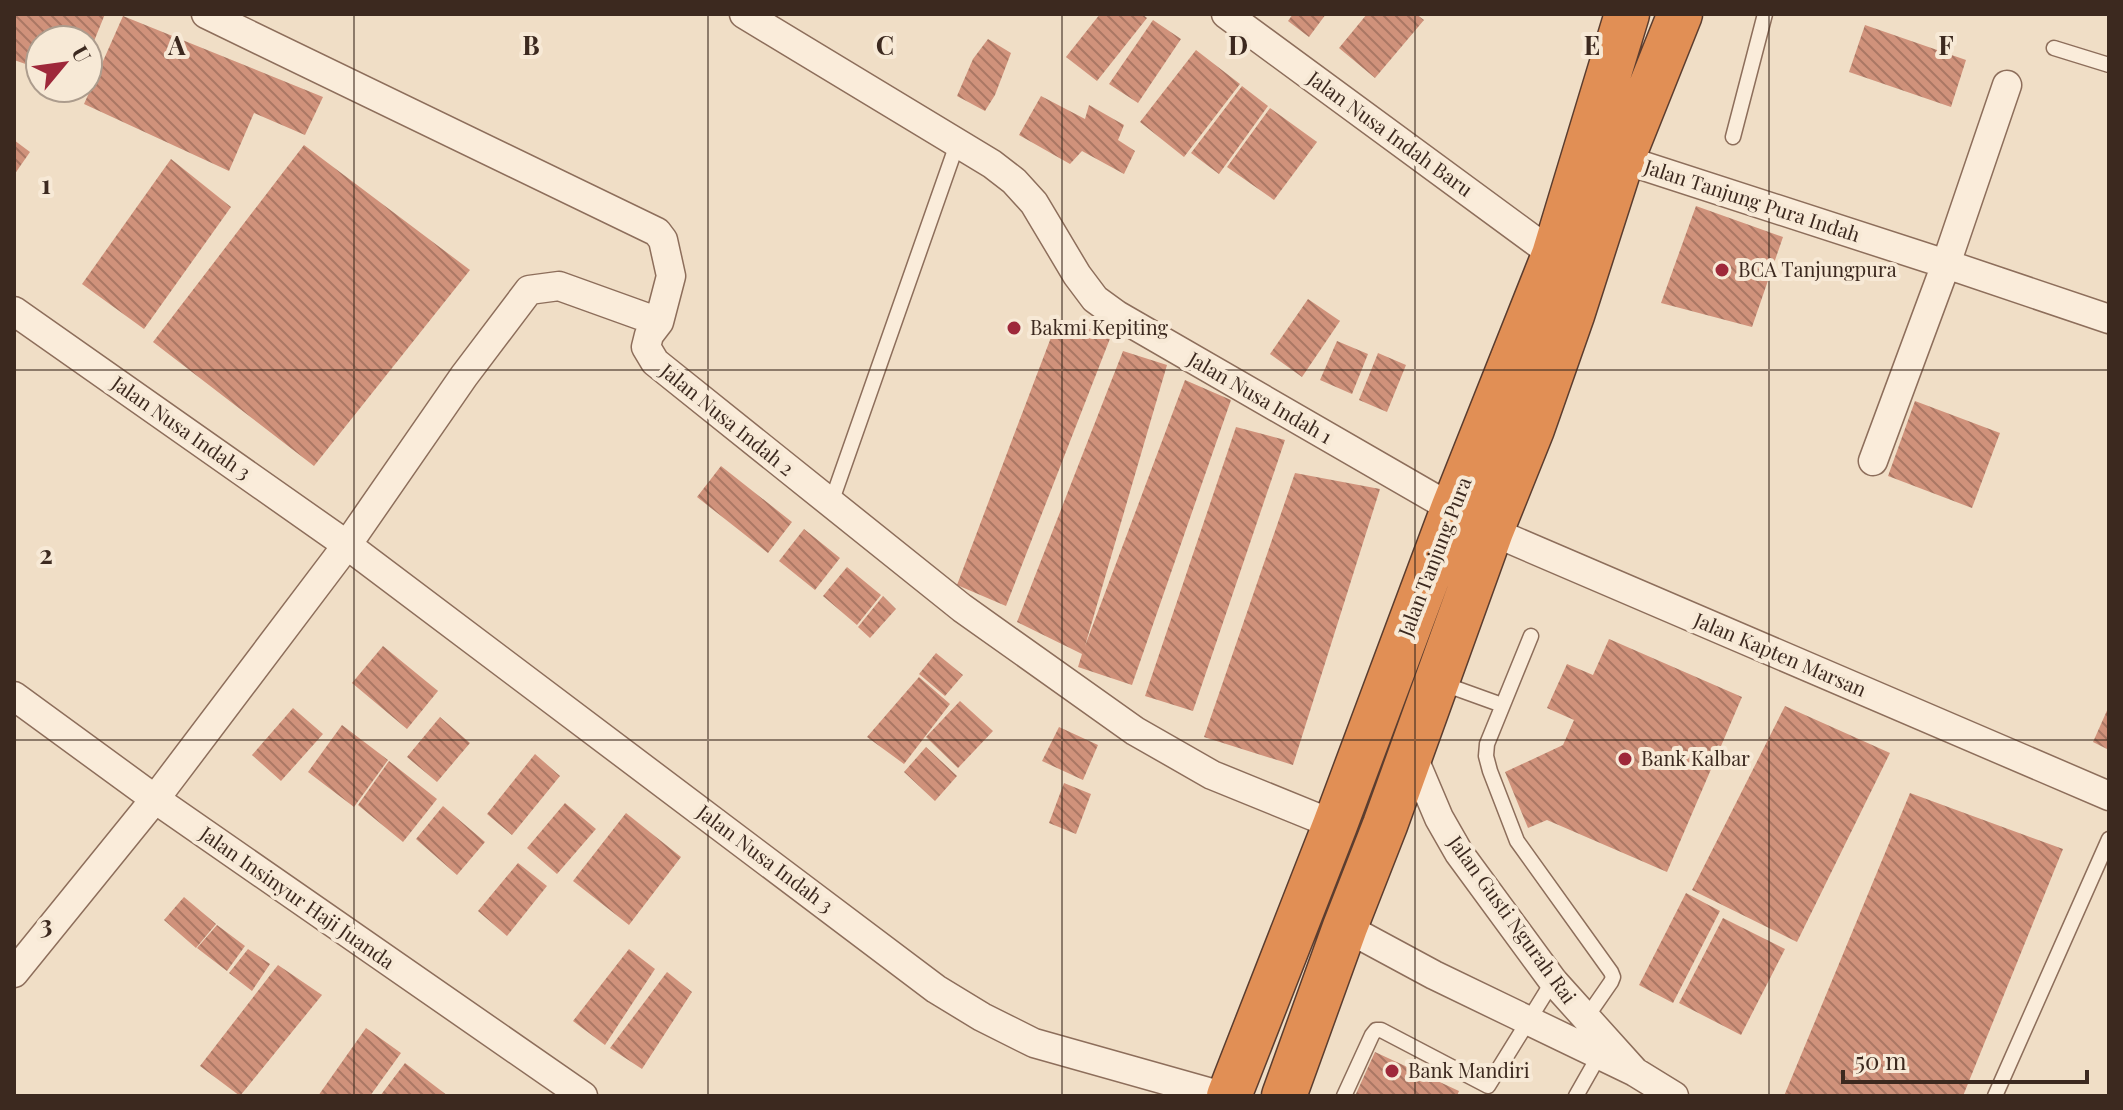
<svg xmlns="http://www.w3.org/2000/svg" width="2123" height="1110" viewBox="0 0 2123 1110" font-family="'Playfair Display',serif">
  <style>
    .building { fill: url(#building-back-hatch) }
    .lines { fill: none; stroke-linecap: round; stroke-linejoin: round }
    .lane-casing { stroke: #8d6e5b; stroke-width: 17 }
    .street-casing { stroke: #8d6e5b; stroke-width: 31 }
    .highway-casing { stroke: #5b3d2f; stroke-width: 47 }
    .lane { stroke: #faecda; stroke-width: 14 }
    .street { stroke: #faecda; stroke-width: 28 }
    .highway { stroke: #e18f55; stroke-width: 44 }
    .grid { fill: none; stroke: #3c291f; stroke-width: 2; stroke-opacity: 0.55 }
    .poi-dot { fill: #9e283a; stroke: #f7e9d6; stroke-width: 3 }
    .labels { text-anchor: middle; stroke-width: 8; stroke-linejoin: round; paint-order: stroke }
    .street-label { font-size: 20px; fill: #3c291f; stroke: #f7e9d6 }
    .poi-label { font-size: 20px; fill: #3c291f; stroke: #f7e9d6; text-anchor: start }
    .grid-label { font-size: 26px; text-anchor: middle; font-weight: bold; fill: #3c291f; stroke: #f7e9d6; stroke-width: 8; stroke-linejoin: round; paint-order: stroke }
  </style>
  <defs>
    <pattern id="building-back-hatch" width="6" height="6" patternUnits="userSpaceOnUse" patternTransform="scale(2)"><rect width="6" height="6" fill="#d0927b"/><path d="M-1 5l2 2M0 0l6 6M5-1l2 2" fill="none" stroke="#aa7764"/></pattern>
  </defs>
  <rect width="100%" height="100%" fill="#f0dec6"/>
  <!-- building -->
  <path class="building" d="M16,14H105L88,56V40H40V69L14,60V20Z
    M1100,14H1142L1147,18L1097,81L1066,57Z
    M1293,14H1326L1309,37L1288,21Z
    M1367,14H1416L1424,20L1375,78L1339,48Z
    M123,16L323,97L305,135L254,113L229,171L84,104Z
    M1153,20L1181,39L1138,103L1109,84Z
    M1865,25L1966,60L1951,107L1849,72Z
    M988,39L1011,53L995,95L985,111L957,96L973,59Z
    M1196,50L1240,84L1184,157L1140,122Z
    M1242,86L1268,106L1219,174L1191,153Z
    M1041,96L1085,119L1089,105L1124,125L1118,140L1135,151L1124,174L1082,151L1070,164L1019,135Z
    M1270,108L1317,142L1274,200L1227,167Z
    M14,140L30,152L14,175Z
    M304,145L470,270L314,466L153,342Z
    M171,159L231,207L144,329L82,284Z
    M1696,206L1783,237L1752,327L1661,303Z
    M1308,299L1340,321L1302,377L1270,354Z
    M1058,319L1111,336L1006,606L957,585Z
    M1337,341L1368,354L1352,394L1320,380Z
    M1123,351L1167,365L1085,646L1185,380L1231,400L1132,685L1078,667L1082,654L1017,622Z
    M1378,353L1406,365L1387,412L1359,400Z
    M1915,401L2000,433L1972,508L1888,476Z
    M1236,427L1285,440L1193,711L1145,696Z
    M721,466L792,522L768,553L697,497Z
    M1295,473L1380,489L1293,765L1204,737Z
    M804,529L840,558L815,590L779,561Z
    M847,567L881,595L857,625L823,596Z
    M883,596L896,609L870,638L858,627Z
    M1609,639L1742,697L1667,872L1547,820L1528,828L1505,772L1563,745L1574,720L1547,708L1567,664L1593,675Z
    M383,646L438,691L407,729L352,683Z
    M936,653L963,675L945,696L919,674Z
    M919,677L950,704L904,764L867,737Z
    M960,701L993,731L958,768L926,737Z
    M1785,706L1890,753L1797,942L1692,890Z
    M2109,706V750L2093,742Z
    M293,708L323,734L281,781L252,755Z
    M440,717L470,743L437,782L407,757Z
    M342,725L388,760L354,807L308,772Z
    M1059,727L1098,745L1083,780L1042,761Z
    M926,747L957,776L935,801L904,772Z
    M535,754L560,776L512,835L487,814Z
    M389,761L437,799L403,842L358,805Z
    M1064,783L1091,794L1076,834L1049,823Z
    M1910,793L2063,849L1963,1096H1784Z
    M565,803L596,829L557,874L527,848Z
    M443,806L485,842L457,875L416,839Z
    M626,813L681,857L629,925L573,881Z
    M518,863L547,886L507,936L478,911Z
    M1686,893L1720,911L1673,1003L1639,985Z
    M184,897L216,924L196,948L164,920Z
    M1723,918L1785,949L1741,1035L1679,1003Z
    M217,925L245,946L227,971L197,948Z
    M248,949L270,964L252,991L229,973Z
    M629,949L655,969L605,1045L573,1021Z
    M278,965L322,995L240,1096L200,1066Z
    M667,972L692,992L642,1069L610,1048Z
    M366,1028L401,1053L370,1096H318Z
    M1375,1052L1459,1091L1457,1096H1355Z
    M405,1063L448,1096H380Z"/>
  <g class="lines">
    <defs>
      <path id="lane" d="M2054,48L2109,65
        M1733,137L1765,14
        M831,503L957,144
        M1531,636L1487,744L1486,756L1490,771L1517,841L1611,972L1613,977L1611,982L1584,1021
        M1441,683L1502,705
        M1344,1096L1372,1035L1376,1030H1381L1488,1086L1553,981
        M1576,1096L1601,1052
        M1995,1096L2109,839"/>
      <path id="street" d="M206,14L657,232L663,240L671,276L659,322L649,335L646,347L655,362L962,608L1135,731L1212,775L1335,825
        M744,14L992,164L1014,181L1034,203L1077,275L1095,299L1117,315L1453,509L1491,531L2109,796
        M1226,14L1554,255
        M1622,159L1946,264L2109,319
        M14,311L347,545L936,989L982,1017L1034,1043L1222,1096
        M1873,461L1946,264L2007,85
        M14,696L155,799L583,1096
        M1411,752L1439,818L1459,853L1553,981L1635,1072
        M1345,927L1434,975L1635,1072L1674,1096
        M14,973L155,799L347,545L464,376L529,290L559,286L659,322"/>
      <path id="highway" d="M1229,1096L1335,825L1453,509L1554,255L1627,14
        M1284,1096L1345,927L1385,825L1491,531L1532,429L1572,315L1622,159L1680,14"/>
    </defs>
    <!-- lane casing -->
    <use href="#lane" class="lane-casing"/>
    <!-- street casing -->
    <use href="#street" class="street-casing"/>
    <!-- highway casing -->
    <use href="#highway" class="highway-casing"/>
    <!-- lane -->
    <use href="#lane" class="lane"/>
    <!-- street -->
    <use href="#street" class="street"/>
    <!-- highway -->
    <use href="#highway" class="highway"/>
  </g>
  <!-- grid -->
  <path class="grid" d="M354,14V1096M708,14V1096M1062,14V1096M1415,14V1096M1769,14V1096M14,370H2109M14,740H2109"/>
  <!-- markers -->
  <g class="poi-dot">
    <circle cx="1722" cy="270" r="8"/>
    <circle cx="1014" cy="328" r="8"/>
    <circle cx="1625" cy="759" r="8"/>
    <circle cx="1392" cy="1071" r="8"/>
  </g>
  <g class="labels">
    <!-- street labels -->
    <g class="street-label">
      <text transform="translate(1390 134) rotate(36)" y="7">Jalan Nusa Indah Baru</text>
      <text transform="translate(1752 201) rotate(18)" y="7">Jalan Tanjung Pura Indah</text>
      <text transform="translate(1260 398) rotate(30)" y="7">Jalan Nusa Indah 1</text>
      <text transform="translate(727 420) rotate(39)" y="7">Jalan Nusa Indah 2</text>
      <text transform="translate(181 428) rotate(35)" y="7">Jalan Nusa Indah 3</text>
      <text transform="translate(1435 557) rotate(-69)" y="7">Jalan Tanjung Pura</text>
      <text transform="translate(1780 655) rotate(23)" y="7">Jalan Kapten Marsan</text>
      <text transform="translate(765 859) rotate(37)" y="7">Jalan Nusa Indah 3</text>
      <text transform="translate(297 898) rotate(35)" y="7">Jalan Insinyur Haji Juanda</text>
      <text transform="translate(1512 920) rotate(54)" y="7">Jalan Gusti Ngurah Rai</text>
    </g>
    <!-- poi labels -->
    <g class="poi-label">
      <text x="1738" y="277">BCA Tanjungpura</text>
      <text x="1030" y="335">Bakmi Kepiting</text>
      <text x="1641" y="766">Bank Kalbar</text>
      <text x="1408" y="1078">Bank Mandiri</text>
    </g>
  </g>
  <g class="grid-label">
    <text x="177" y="55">A</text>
    <text x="531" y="55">B</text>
    <text x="885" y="55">C</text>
    <text x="1238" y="55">D</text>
    <text x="1592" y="55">E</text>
    <text x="1946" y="55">F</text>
    <text x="46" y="194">1</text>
    <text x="46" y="564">2</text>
    <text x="46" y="934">3</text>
  </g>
  <!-- border -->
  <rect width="2123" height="1110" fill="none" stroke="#3c291f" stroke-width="32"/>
  <!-- north arrow -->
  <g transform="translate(64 64) rotate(61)"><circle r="38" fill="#f7e9d6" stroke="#ac9c8d" stroke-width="2"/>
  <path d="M0-6L14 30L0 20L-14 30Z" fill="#9e283a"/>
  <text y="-12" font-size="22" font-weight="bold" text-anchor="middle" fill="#3c291f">U</text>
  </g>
  <!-- scale -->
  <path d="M1843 1070v12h244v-12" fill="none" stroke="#3c291f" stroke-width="4"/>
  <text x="1855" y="1070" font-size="24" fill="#3c291f" stroke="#f7e9d6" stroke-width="6" paint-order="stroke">50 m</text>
</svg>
